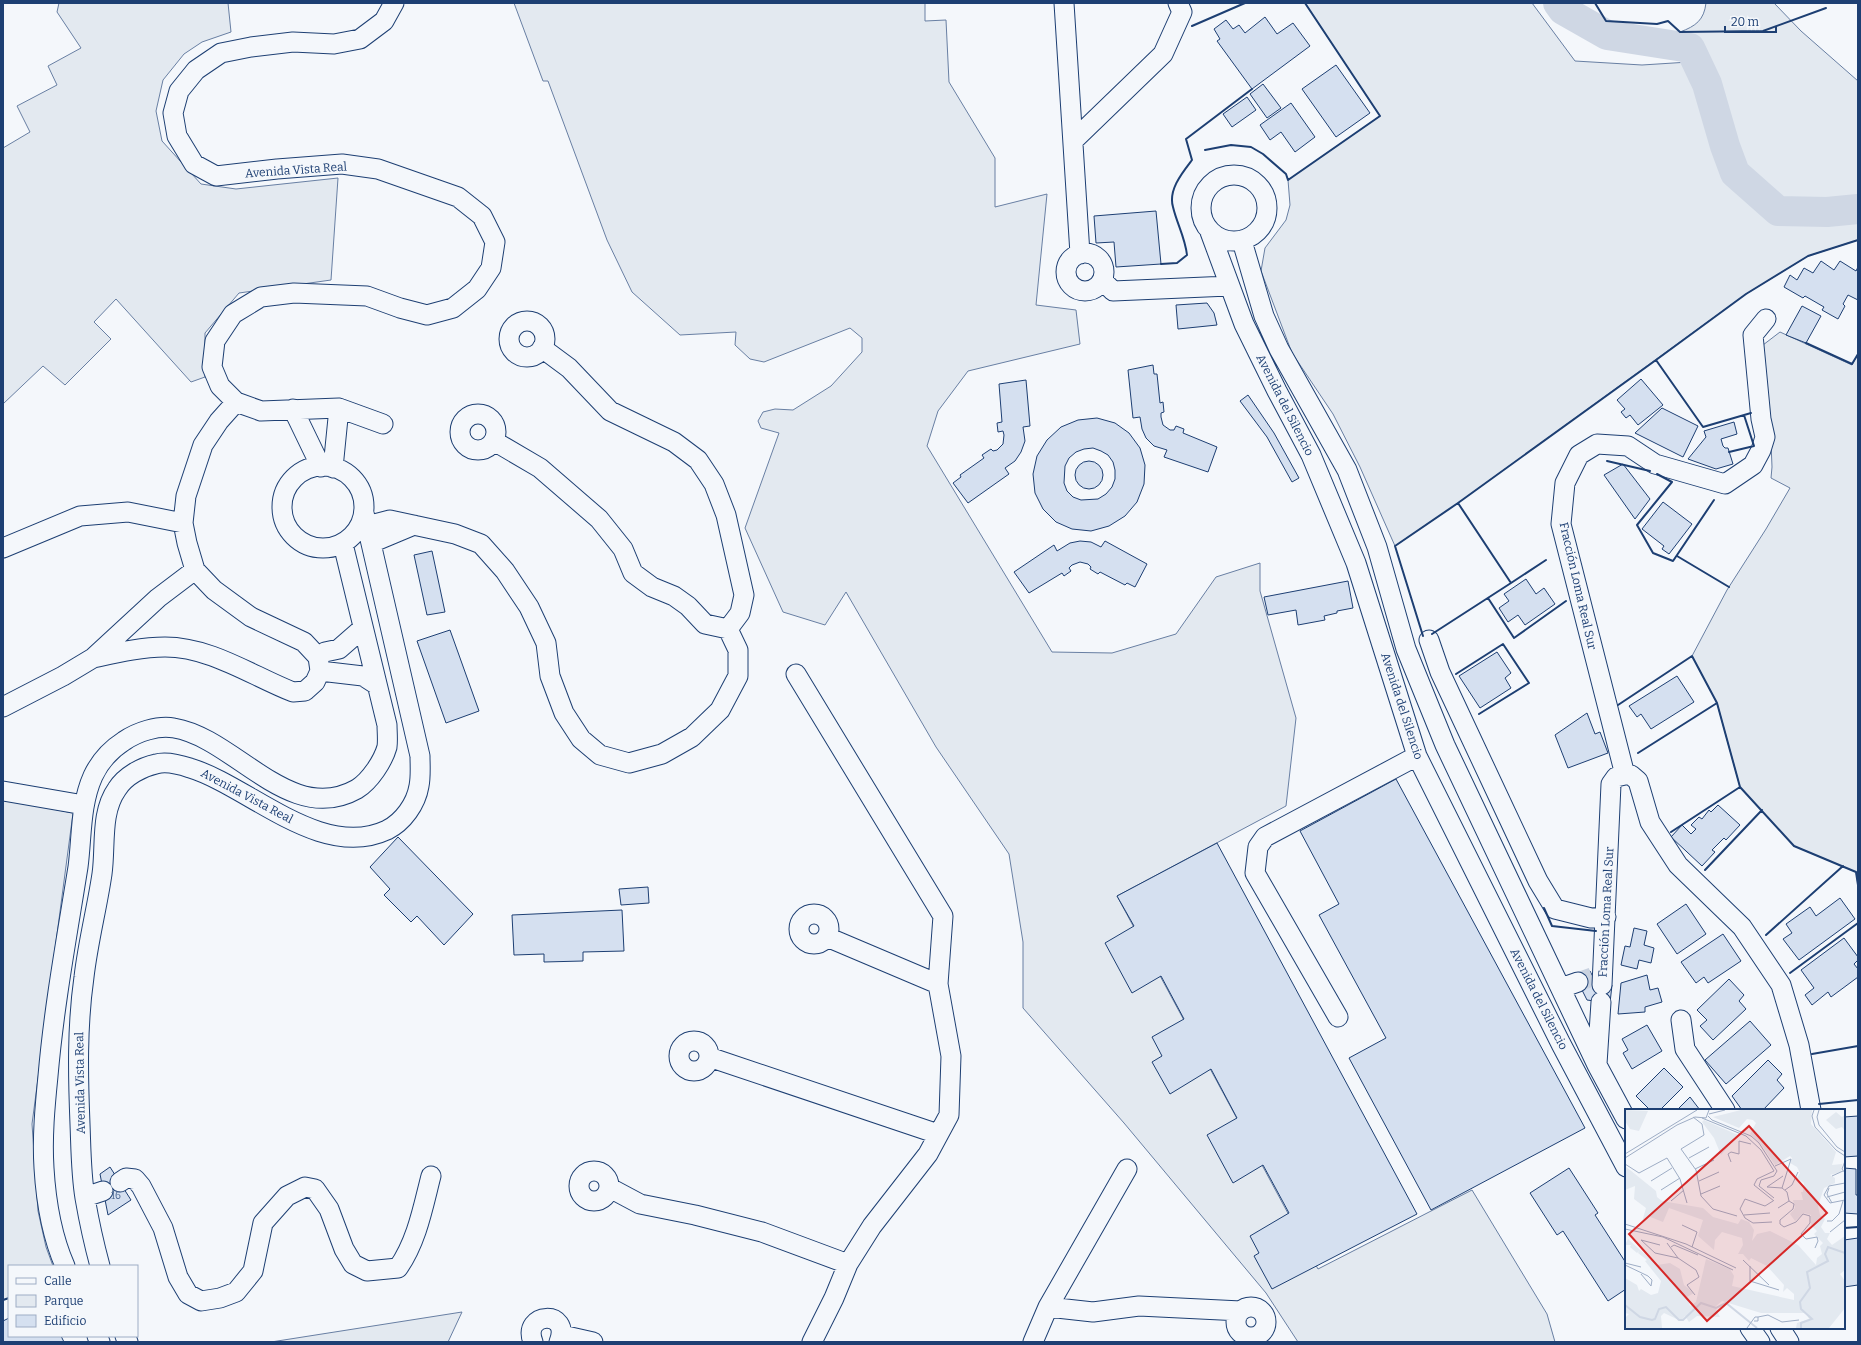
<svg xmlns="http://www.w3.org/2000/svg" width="1861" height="1345" viewBox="0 0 1861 1345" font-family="Bitter,serif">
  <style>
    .green { fill: #e3e9f0; stroke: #687fa3 }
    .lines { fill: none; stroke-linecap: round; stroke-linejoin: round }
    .river { stroke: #cfd7e4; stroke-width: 30 }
    .building { fill: #d5e0f0; stroke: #1d3f73; fill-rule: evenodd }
    .minor-tunnel { stroke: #c9d2e0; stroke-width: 19; stroke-dasharray: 19 10; stroke-linecap: butt }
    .minor-casing { stroke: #1d3f73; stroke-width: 21 }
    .minor { stroke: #f4f7fb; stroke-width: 19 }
    .wall { stroke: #1d3f73; stroke-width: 2 }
    .labels { text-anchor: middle; stroke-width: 3; stroke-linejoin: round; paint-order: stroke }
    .number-label { font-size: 10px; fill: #4b6792 }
    .street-label { font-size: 12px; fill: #1d3f73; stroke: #f4f7fb }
    .inset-river { fill: none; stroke: #cfd7e4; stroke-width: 2 }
    .inset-road { fill: none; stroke: #9eadc5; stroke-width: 1 }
    .view { fill: #d62828; fill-opacity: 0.15; stroke: #d62828; stroke-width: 2 }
    .inset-edge { fill: none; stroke: #1d3f73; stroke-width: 2 }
  </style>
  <rect width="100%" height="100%" fill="#f4f7fb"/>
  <!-- green -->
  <path class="green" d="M59,3H228L231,32L202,42L184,54L163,80L156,111L162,141L201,184L236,189L338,178L331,280L239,293L205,333V377L191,382L116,299L94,322L111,339L65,385L43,366L3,404V148L30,132L17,106L57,85L48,66L81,48L57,12Z
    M514,3H925V21L946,20L949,82L995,158V207L1047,194L1036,305L1076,310L1080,344L968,371L938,411L927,446L1052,652L1112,653L1176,634L1216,577L1260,563V591L1296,718L1286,806L1117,896L1318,1269L1472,1190L1547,1314L1555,1342H1298L1266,1293L1124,1123L1023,1008V942L1009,854L936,747L846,592L825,625L783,612L745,528L779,433L761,428L758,421L763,412L775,409L793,410L831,386L862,352V338L850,328L764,362L750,359L735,345L736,332L680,335L632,292L607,240L548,81H543Z
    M1305,3H1532L1575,61L1642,65L1689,62L1680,32C1696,26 1704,20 1706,3H1774L1801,31L1858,81V240L1808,256L1746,294L1458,503L1395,546L1360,467L1333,414L1292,353L1261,271L1265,248L1286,220L1290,205L1288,180L1380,116Z
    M1780,332L1852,365L1858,354V885L1856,872L1794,846L1740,787L1717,703L1692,656L1727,590L1766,529L1790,488L1771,478L1772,467L1770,417L1763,345Z
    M3,799L73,813L32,1124L38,1211L46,1247L53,1266H9V1298L3,1300Z
    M462,1312L448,1342H271Z"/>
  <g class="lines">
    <!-- river -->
    <path class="river" d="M1558,3L1563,10L1607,35L1690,48L1707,84L1725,146L1735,173L1778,211L1827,212L1858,209"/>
  </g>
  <!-- building -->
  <path class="building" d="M1265,17L1277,34L1293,23L1310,46L1252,89L1217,41L1220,39L1214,29L1226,20L1233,29L1239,25L1245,33Z
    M1336,65L1370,113L1336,137L1302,89Z
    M1263,84L1281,108L1267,118L1250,94Z
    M1247,97L1256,110L1232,127L1223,114Z
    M1291,103L1315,137L1295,152L1281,132L1270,140L1260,125Z
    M1156,211L1161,264L1116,267L1114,242L1096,243L1094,216Z
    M1821,261L1834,270L1840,261L1856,271L1858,267V300L1848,295L1843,304L1845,306L1838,319L1822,310L1824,307L1805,296L1803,298L1784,287L1790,275L1797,280L1804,268L1813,273Z
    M1207,303L1214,313L1217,325L1178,329L1176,305Z
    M1802,306L1821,316L1806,343L1786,335Z
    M1153,365L1154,374H1157L1160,403L1163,402L1164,412L1161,413V417L1163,425L1170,430H1174L1176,426L1184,429L1183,433L1217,447L1208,472L1164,457L1167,450L1154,446L1146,438L1142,429L1140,417L1133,418L1128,370Z
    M1641,379L1663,405L1638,425L1630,415L1626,418L1621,412L1625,409L1617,400Z
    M1026,380L1030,426L1023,427L1025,441L1021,452L1015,461L1005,468L1009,474L968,503L953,483L961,477L960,475L984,458L982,455L991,449L993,451L997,450L1003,444L1004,435L1003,431L998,432L997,423L1002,422L999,384Z
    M1248,395L1274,433L1299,478L1292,482L1267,437L1240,401Z
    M1662,408L1698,426L1683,457L1635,433Z
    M1097,418L1115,423L1129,433L1140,448L1145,465L1144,484L1137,502L1125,516L1109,526L1091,531L1072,529L1056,522L1043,509L1035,493L1033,474L1037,456L1047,440L1061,427L1078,420ZM1093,448L1101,451L1108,455L1113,462L1115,470V479L1112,487L1106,494L1098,499L1081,500L1073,497L1067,491L1064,483L1065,466L1069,458L1076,452L1084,449Z
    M1734,422L1737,434L1721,439L1723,446L1725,448H1728L1733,464L1716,469L1688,459L1706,437L1704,431Z
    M1075 475a14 14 0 1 1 28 0a14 14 0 1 1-28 0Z
    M1623,464L1650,499L1635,519L1604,475Z
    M1663,502L1692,524L1669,554L1662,549L1664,546L1642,529Z
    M1080,541L1091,542L1101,547L1105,541L1147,564L1135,587L1127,583L1125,585L1100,572L1098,574L1090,569L1091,567L1088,564L1080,562L1072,565L1069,568L1071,571L1064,576L1062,573L1029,593L1014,572L1054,545L1057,551L1070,543Z
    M432,551L445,612L427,615L414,555Z
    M1526,579L1536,594L1544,588L1555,604L1525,625L1518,615L1508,622L1499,608L1509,601L1504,594Z
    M1348,581L1353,608L1337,611V613L1324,616L1325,620L1298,625L1296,610L1268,615L1264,597Z
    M450,630L479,711L446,723L417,641Z
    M1497,652L1511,673L1505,678L1511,688L1480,708L1459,676Z
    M1677,676L1694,702L1651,729L1641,714L1637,717L1629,706Z
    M1587,713L1595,734L1600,732L1608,753L1568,768L1555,735Z
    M1396,779L1585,1128L1431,1210L1349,1058L1386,1038L1319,915L1339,904L1300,831Z
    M1718,805L1740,825L1726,840L1724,838L1712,850L1715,852L1702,866L1671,837L1682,825L1691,834L1696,829L1691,825L1699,817L1702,819L1709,810L1711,812Z
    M398,837L473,914L444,945L417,916L411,922L384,895L390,889L370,867Z
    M1217,843L1417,1214L1272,1289L1254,1256L1259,1253L1250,1236L1289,1213L1263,1165L1233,1183L1207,1135L1237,1118L1211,1069L1170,1094L1152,1062L1162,1056L1152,1037L1184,1019L1161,976L1132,993L1105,943L1134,926L1117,896Z
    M648,887L649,903L621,905L619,889Z
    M1840,898L1855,919L1799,960L1783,939L1792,933L1786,924L1810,907L1816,916Z
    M1686,904L1706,934L1677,954L1657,924Z
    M622,910L624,951L583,952V961L544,962V954L514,955L512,915Z
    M1634,928L1647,931L1644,945L1654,948L1651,963L1639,960L1637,969L1621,965L1625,946L1630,947Z
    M1723,934L1741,961L1708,983L1704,977L1696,983L1681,962Z
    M1844,938L1858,957V960L1854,964L1858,969V977L1831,997L1828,992L1812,1005L1805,995L1814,988L1801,970Z
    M1590,971L1596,983L1612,985L1610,1003L1587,1000L1576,978Z
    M1647,975L1650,990L1658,988L1662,1002L1645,1007V1012L1618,1014L1621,983Z
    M1729,979L1744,995L1739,1001L1746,1009L1713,1040L1700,1026L1707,1020L1697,1010Z
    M1750,1021L1771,1045L1726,1084L1705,1060Z
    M1647,1025L1662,1051L1632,1069L1623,1053L1628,1050L1622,1039Z
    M1768,1060L1782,1074L1777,1080L1784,1088L1763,1110H1742L1732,1096Z
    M1664,1068L1683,1087L1660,1110H1650L1636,1096Z
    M1690,1097L1700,1110H1677Z
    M1858,1116V1156L1844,1157V1117Z
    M110,1167L131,1200L108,1215L100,1174Z
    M1569,1168L1598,1213L1595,1215L1626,1263V1289L1608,1301L1563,1231L1557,1235L1530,1193Z
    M1844,1168L1856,1169V1195H1858V1214L1844,1213Z
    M1858,1238V1285L1844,1287V1240Z
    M9,1318V1336H61L64,1342H3V1321Z"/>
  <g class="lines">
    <!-- minor-tunnel -->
    <path class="minor-tunnel" d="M1578,982L1592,977"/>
    <defs>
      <path id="minor" d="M1064,3L1080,254
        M1073,141L1163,54L1182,12L1178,3
        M1201 208a33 33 0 1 1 66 0a33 33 0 1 1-66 0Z
        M1210,232L1244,324L1277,391L1311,455L1356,563L1417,756L1561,1044L1626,1167
        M1242,241L1264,316L1279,349L1347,470L1377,547L1406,649L1445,745L1597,1065L1626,1119
        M1066 272a19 19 0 1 1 38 0a19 19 0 1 1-38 0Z
        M1102,280L1113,291L1229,286
        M509 339a18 18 0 1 1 36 0a18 18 0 1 1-36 0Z
        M542,348L569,368L610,411L674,442L698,460L714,484L726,515L744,595L740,613L728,629
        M293,409L321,467
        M460 432a18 18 0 1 1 36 0a18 18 0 1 1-36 0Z
        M383,424L339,408L261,411L236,402L220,386L212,367L215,341L233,314L261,297L294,293L367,296L400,308L427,315L453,308L477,289L491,268L495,242L482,216L458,197L378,169L342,164L277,169L216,176L194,164L177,136L173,113L179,91L196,70L221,53L251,47L293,42L334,44L360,39L384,21L394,3
        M282 507a41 41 0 1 1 82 0a41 41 0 1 1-82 0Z
        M333,468L339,408
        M367,526L390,520L455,534L481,544L505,571L529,607L546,643L550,676L564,713L581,739L600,755L629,763L662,754L692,737L720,710L738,676V650L728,629L705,624L688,606L674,596L652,587L633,573L623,549L599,519L540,468L494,441
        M371,543L414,525
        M3,548L80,516L128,512L183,523
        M1429,640L1440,672L1538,881L1555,909L1591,918L1606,917
        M318,657L325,652L339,649L363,628
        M93,658C116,653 141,647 165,647C211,647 252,676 293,692L305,691L315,682L320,671L318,657L304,642L251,617L214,590L195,570L187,543L183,523L186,496L203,445L219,421L236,402
        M320,671L363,676L377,685
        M796,674L943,916L938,984L951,1056L949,1115L928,1154L872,1226L848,1264L834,1298L812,1342
        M3,707L63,676L93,658L158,598L195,570
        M1625,775L1561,524L1565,483L1579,455L1597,444L1628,446L1655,464L1725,484L1753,465L1761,450L1765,437L1761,419L1753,335L1766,319
        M3,791L84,805
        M799 929a15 15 0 1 1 30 0a15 15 0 1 1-30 0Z
        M827,937L938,984
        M1602,985L1611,784L1616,777L1625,775H1631L1638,781L1650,822L1678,865L1742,927L1781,985L1799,1045L1811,1110
        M1561,988L1578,982
        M1338,1017L1255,873L1258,847L1265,837L1417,756
        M1681,1020L1685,1049L1725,1110
        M679 1056a15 15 0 1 1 30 0a15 15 0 1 1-30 0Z
        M709,1057L938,1134
        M1597,1064L1601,1002
        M579 1186a15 15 0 1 1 30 0a15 15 0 1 1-30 0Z
        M120,1182L126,1178L135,1179L141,1186L163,1228L178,1277L188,1294L201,1301L220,1298L236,1292L253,1271L263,1223L287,1196L305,1187L315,1189L329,1209L344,1249L353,1264L367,1271L398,1268C417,1241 423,1207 431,1176
        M610,1188L640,1204L695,1215L762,1232L848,1264
        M85,1197L103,1191
        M65,1266C51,1234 46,1202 44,1168C42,1137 45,1106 48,1076C54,1006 67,936 78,867C82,837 80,805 93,776C100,761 110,750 124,741C137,732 158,725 174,728C235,738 290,827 357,789C370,781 383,761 387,747C388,740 387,731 387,725L343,544
        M100,1266C94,1244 89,1221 85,1198C81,1174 81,1149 80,1124C78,1075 77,1026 84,977C88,942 97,908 102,874C106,846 100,813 117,789C125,776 142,767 156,764C166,761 181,765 190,768C249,786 321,861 387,830C403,822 416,804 419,786C421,776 420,765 420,756L364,513
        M1236 1322a15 15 0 1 1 30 0a15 15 0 1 1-30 0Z
        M1048,1307L1093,1312L1139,1306L1241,1311
        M1750,1328L1760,1342
        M1780,1328L1789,1342
        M562,1335L593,1342
        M97,1336L100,1342
        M125,1336L128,1342
        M533,1342C521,1312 572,1309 559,1342
        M1033,1342L1048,1307L1127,1169"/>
    </defs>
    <!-- minor casing -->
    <use href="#minor" class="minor-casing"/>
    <!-- minor -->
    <use href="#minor" class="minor"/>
    <!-- wall -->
    <path class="wall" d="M1595,3L1606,21L1657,24L1668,21L1680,32L1763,31L1826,8
      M1192,26L1245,3
      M1205,150L1231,145L1251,147L1263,154L1286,174L1288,180L1380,116L1305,3
      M1161,264L1177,263L1187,255C1185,237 1177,224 1173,207C1168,190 1182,173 1192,160L1186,139L1252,89
      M1806,343L1852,364L1858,354
      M1656,360L1746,294L1808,256L1858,240
      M1729,452L1754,446L1744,415
      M1607,461L1650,471
      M1657,474L1672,482L1637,525L1653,553L1673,561L1714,500
      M1458,503L1656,360L1703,427L1751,413
      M1677,556L1729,587
      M1511,583L1546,560
      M1488,598L1514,638L1566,601
      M1423,636L1395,546L1458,503L1511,583L1432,634
      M1456,674L1503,644L1529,683L1479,714
      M1618,705L1692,656L1717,703L1740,787L1794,846L1856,872L1858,885
      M1638,753L1717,703
      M1671,832L1740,787
      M1705,870L1762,810
      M1544,908L1552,926L1596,931
      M1766,935L1843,866
      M1790,973L1858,923
      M1812,1054L1858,1046
      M1819,1104L1858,1100
      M1844,1228L1858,1227
      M3,1300L9,1298"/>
  </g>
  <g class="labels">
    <!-- number labels -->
    <g class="number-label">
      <text x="116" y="1199">16</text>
    </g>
    <!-- street labels -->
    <g class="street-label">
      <text transform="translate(296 170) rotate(-4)" y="4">Avenida Vista Real</text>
      <text transform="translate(1285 405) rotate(63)" y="4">Avenida del Silencio</text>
      <text transform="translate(1578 586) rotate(77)" y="4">Fracción Loma Real Sur</text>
      <text transform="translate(1402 706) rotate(72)" y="4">Avenida del Silencio</text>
      <text transform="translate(247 796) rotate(28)" y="4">Avenida Vista Real</text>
      <text transform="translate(1606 912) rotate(-87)" y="4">Fracción Loma Real Sur</text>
      <text transform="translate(1539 999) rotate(63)" y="4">Avenida del Silencio</text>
      <text transform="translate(80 1083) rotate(-91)" y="4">Avenida Vista Real</text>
    </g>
  </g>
  <!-- overview -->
  <g transform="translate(1625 1109)">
    <rect width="220" height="220" fill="#f4f7fb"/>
    <path d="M0,1L23,2L14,22L5,20L0,12ZM116,1H187L186,15L211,43L207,56L217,55L216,63L205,66L210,69V74L199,79L193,97L195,106L200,110L196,118L200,124H205L202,130L207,136L220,127V161L215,165L220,172V199L204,219H171L172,214L184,210L181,204H136L97,192L90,198L95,208L72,207L64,213L60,207L56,212L39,204L36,207L37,219H0V209L4,205L0,204V169L12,176L14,182L16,180L26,186L33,184L36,172L20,152L22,151L13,144L14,142L12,144L5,138L6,136H0L3,130L32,156L45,154L55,160L59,176L69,184L62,188L65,197L71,193L81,150L105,160L109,167L107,177L169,191V185L162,179L158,183L159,176L142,157L126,149L124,152L118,145H113L118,136L117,129L97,123L90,131L89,141L73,127L78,111L44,99L38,113L23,107L17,113L21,99L9,90L10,77L0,81V57L31,82L32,88L37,92L78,99L88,108L113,115L116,110L124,113L129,121L127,132L132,125L145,122L173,136L191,156L192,149L197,145L195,137L198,134L189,125L192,122L186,116V106L179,104L170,112L165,105L170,99L168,91H178L176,83H178L179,74L172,69L175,64L172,58L165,54L167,49L165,47L150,56L135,34L125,25L131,14L128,11L122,10L114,19L88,8ZM211,3L217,8L220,6V22L217,18L211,20L201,11ZM79,11L113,26L96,46L89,29L77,13Z" fill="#e3e9f0"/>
    <path class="inset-river" d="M0,196L15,208L27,211L30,210L34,200L41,198L54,211H58L76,194L91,199L101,194L132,219M176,219V214L187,210L176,200L175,193L185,179L182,163L203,152L200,145L203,138L220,144"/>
    <path class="inset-road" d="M189,1L187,7L190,18L211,41L220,47M194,1L192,8L194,16L212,38L220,43M84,5L100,1M83,7L87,11L126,27L134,34L152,62L149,67L136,71L134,77L149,89M68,8L77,15L79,26L56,40L71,61L76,87L88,100L112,107M77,9L121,27L136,41L149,62L132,70L129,76L149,92M0,45L72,1M0,49L52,16L70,8L81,9L84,1M64,49L84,38M220,52L217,60L220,64M106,53L103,45L106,43L114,45V32L126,35M0,55L14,64L42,49L55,70L62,94M150,57L166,50L157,79M70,60L89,51M158,67L142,78L157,79L162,83L164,92M207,67L218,62M26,72L47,59M74,72L94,63M220,74L204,77L199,86L205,94L220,91M204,79L202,85L207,94M36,81L55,69M160,81L167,76L173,63M76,85L95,77M202,88L220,83M46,92L59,81M153,99L164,92L169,95L168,100L155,111V115L159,118L171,113L178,105L185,107V114L176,125L181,130L192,128L193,132L190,139M0,104V118M119,106L145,104M202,112H207L214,105L218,92M147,113L128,114L120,109L115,100L120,90L140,97L148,92M0,115L61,135L111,159M57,116L72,123L67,138M0,120L38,128L108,161M205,123L220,111M16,131L30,144L53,149L71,161L74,168L62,176L70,186M16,131L35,136M42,134L53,149M46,138L49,136L73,146M118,151L144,176M0,154L16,158M0,156L23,167L27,171L26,177M125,157V172L154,181M16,165L26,177M133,208L143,206L157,213L174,211M122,219L130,208H133V212H129"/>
    <path class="view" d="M124,17L202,104L82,212L4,125Z"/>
    <rect width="220" height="220" class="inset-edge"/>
  </g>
  <!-- border -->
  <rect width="1861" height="1345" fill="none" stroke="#1d3f73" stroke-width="8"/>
  <!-- legend -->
  <rect x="8" y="1265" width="130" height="72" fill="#f4f7fb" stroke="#9eadc5"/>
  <rect x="16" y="1278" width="20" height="6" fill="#f4f7fb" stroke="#9eadc5"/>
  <text x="44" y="1285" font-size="12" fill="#1d3f73">Calle</text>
  <rect x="16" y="1295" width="20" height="12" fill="#e3e9f0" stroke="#9eadc5"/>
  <text x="44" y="1305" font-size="12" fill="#1d3f73">Parque</text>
  <rect x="16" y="1315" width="20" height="12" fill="#d5e0f0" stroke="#9eadc5"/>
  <text x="44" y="1325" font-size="12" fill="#1d3f73">Edificio</text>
  <!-- scale -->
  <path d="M1725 26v6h51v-6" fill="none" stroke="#1d3f73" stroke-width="2"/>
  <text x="1731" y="26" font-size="12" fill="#1d3f73" stroke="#f4f7fb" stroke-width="3" paint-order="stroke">20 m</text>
</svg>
